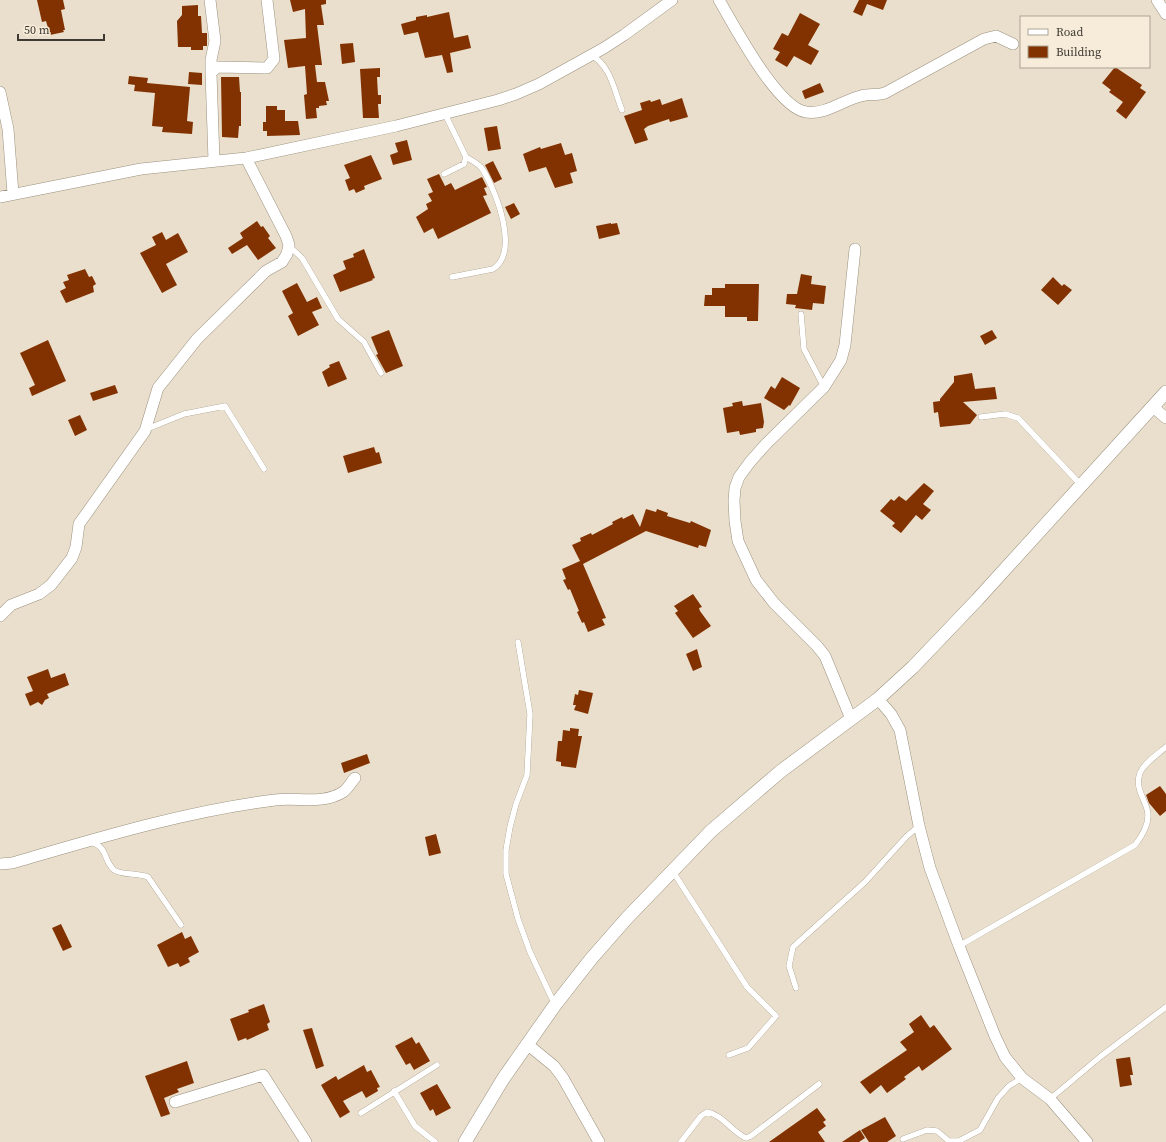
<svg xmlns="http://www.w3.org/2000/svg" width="1166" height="1142" viewBox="0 0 1166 1142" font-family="'Source Serif 4',serif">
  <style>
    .building { fill: #823200 }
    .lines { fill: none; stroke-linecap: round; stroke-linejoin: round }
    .service-casing { stroke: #9a907e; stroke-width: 6 }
    .minor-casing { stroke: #9a907e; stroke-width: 12 }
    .tertiary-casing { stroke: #9a907e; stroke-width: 14 }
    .service { stroke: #fff; stroke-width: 5.5 }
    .minor { stroke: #fff; stroke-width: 11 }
    .tertiary { stroke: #fff; stroke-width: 13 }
  </style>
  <rect width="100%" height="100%" fill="#eadfcc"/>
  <!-- building -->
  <path class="building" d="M37,0H63L65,9L61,10L65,30H63L64,32L50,35L46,21L42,22Z
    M290,0H326V4L321,5L324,25H317L322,65H315L317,82H325L329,101H326L327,105L319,106V108H316L317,118L306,119L304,95L307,94L305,66L288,68L284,40L306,38L305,9L293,12Z
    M859,0H887L883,10L867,4L862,16L853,12Z
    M198,5V16H201L202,33H207V46H203V50H191V47H178L177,21L182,15V6Z
    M449,12L454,38L468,35L471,48L450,53L453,72L447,73L442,55L425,58L418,32L404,35L401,24L416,20V17L427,15V17Z
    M800,13L820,24L808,45L819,51L811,65L794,56L787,67L775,60L780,52L773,49L782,33L788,36Z
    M353,43L355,62L342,64L340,44Z
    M1115,67L1142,85L1140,88L1146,92L1126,119L1116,111L1123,102L1109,92L1111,90L1102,83Z
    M380,68V77H377L378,95H381V104H378L379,118H363L360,69Z
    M189,72L202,73V85L188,84Z
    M129,76L148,78L147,83L190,87L187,121L193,122L192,134L162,132L163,127L152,126L155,93L134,91L135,85L128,84Z
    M221,77H239L240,92H241V126H239L238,138L222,137Z
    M820,83L824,92L805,99L802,91Z
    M682,98L688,117L670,122L669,119L648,126L644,129L648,140L635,144L624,116L642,110L640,103L650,100L651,102L660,99L662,105Z
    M266,106H277V110H285V121H298L300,135L267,136V131H263V122H266Z
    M497,126L501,149L488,151L484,128Z
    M407,140L412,160L393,165L390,155L398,152L395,143Z
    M561,143L565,155L572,153L577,171L570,173L573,183L555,188L546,167L529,172L523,154L540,147L541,149Z
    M371,155L382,179L364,186L365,189L356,193L354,189L349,191L345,180L350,178L344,165Z
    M493,161L502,179L494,183L485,165Z
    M439,174L445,186L451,183L455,190L482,177L487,187L484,188L487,195L483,196L491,213L438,239L433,228L424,233L416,217L428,209L426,204L432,201L428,194L433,192L427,179Z
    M514,203L520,214L511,219L505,207Z
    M257,221L261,227L263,226L270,236L268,238L276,248L258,260L247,245L232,254L228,248L243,238L240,233Z
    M611,223V224L617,223L620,234L599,239L596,226Z
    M162,232L166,240L178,233L188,252L166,264L177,285L162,293L140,253L156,245L152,237Z
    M364,249L375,278L372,279L373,280L340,292L333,275L346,269L343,261L354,257L353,254Z
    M85,269L89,277L92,276L96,284L93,286L94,292L66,303L60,291L66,288L63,282L69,280L67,275Z
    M801,274L812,276L811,284L826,286L824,304L813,303L812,310L795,308L796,305L786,304L787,294H797Z
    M1053,277L1062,286L1064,284L1072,290L1058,305L1041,290Z
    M297,283L307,302L317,297L322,308L312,312L319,325L298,336L288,316L293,313L282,291Z
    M725,284H759L758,321H747V317H725V306H704L705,295H712V288H725Z
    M389,330L403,366L386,373L376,355L378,354L371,337Z
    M992,330L997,338L985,345L980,336Z
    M48,340L66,381L32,396L29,388L35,385L20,353Z
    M339,361L347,379L328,387L322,372L330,367L329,365Z
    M972,373L975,389L995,387L997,399L963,402L977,415L970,424L940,427L938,412L934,413L933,402L940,401V399L954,382V376Z
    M782,377L800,388L790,406L789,405L784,410L764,398L771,386L775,389Z
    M115,385L118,393L93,401L90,393Z
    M742,401L743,406L761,403L764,422L763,428L756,429V432L740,435L739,431L727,433L723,408L733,406L732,403Z
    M80,415L87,430L75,436L68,420Z
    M374,447L376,453L379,452L382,463L348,473L343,456Z
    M924,483L934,491L923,504L931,510L922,520L916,515L901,533L892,526L895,523L880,511L891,499L894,501L899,496L906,501Z
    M646,509L656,512L657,509L668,513L667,516L690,523L691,521L711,530L706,547L699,545L698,548L646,531L583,564L606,618L602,619L605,625L588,632L584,622L582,623L577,612L579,611L570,589L568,590L563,580L566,579L562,569L580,561L572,545L581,541L580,538L591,533L592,535L613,524L612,522L622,517L623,519L633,514L640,527Z
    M693,594L702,607L699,608L700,611L711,626L693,638L675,613L678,611L674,606Z
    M697,649L702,667L693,671L686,654Z
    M48,669L51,678L65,673L69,685L47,694L49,698L45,700L42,705L38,702L30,706L25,694L33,691L27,677Z
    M579,690L593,693L588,714L574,710L576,705H573L575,694L578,695Z
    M570,728L579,729L578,736H582L576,768L561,766V762L556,761L558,741H562L563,730L570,731Z
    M367,754L370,763L344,773L341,763Z
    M1160,786L1166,794V811L1160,816L1149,803L1146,795Z
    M436,834L441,853L429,856L425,837Z
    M61,924L72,947L63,951L52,928Z
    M182,932L185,939L191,936L199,952L188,958L190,962L180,967L178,963L168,967L157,945Z
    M264,1004L270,1022L267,1024L269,1030L247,1040L246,1038L238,1041L230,1019L249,1012L248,1010Z
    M921,1015L930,1028L934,1025L952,1049L922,1071L919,1066L904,1077L906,1079L887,1093L881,1085L870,1094L860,1082L907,1050L900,1042L914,1032L909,1024Z
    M312,1028L324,1066L316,1069L303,1030Z
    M412,1037L416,1044L419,1042L430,1061L414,1070L410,1063L406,1065L395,1046Z
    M1130,1057L1133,1075H1130L1132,1085L1120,1087L1116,1059Z
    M187,1061L194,1083L177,1089L179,1092L164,1098L170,1114L161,1117L145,1076Z
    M364,1065L367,1072L371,1070L380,1087L377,1088L378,1091L366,1098L362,1091L343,1101L350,1112L340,1118L321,1085L336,1076L338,1080Z
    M437,1084L451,1108L436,1116L433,1109L430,1111L420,1093Z
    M817,1108L826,1120L823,1122L826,1126L818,1132L825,1142H769Z
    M885,1117L896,1136L887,1142H869L861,1130Z
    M860,1130L865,1138L859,1142H842Z"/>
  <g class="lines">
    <defs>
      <path id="service" d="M591,55C611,66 614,90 622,110
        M444,174L464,164L466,157L445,114
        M289,246L302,258L338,319L364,342L381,373
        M452,277L493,269C520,252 496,191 483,170C480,164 471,160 466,157
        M801,314L804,349L824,387
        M981,417L1005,414L1018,418L1081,485
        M147,429L184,414L225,406L264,469
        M518,642L530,714L527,775L516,804L510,827L506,850V874L518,919L530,952L555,1005
        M90,842C108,846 103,860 114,870C120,875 139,873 148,877L181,925
        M672,870L747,987L776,1016L748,1048L729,1055
        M959,946L1135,845C1142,836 1151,822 1147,809C1143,796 1135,787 1140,773C1144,763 1158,754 1166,747
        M796,988L789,966L793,947L865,882L907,836L919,826
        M394,1091L415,1126L435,1142
        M1050,1099L1100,1057L1166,1007
        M361,1113L437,1065
        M903,1139L927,1130L937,1131L949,1141H959L980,1130L998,1098L1009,1086L1022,1078
        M681,1142L701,1116L707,1112C723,1115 731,1131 746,1138L751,1136L819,1084"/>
      <path id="minor" d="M210,0L215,41L211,60V73
        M719,0C734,25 777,108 806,112C826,115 843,100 861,96C870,93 876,96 885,93L984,39L996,36L1013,44
        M1157,0L1166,14
        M0,92L8,129L13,194
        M214,161L211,73L217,67L267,68L274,59L267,0
        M0,197L141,169L246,158L396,126L498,100L516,94L539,84L604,48L624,35L672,0
        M1153,407L1166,418
        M0,616L11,605L39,594L51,585L72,558L76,547L79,524L145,431L158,388L197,339L266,271L282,262L287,254L289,245L286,236L246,158
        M878,699L891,714L900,730L919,826L930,868L959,946L995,1036L1005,1057L1022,1078L1050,1099L1087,1142
        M851,719L825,656L817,646L774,603L756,580L738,541L735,521L734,501L735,488L739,477L750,462L766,444L824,387L841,360L845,345L855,249
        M0,864L12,863C98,838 186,811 275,800C297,797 323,805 343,792C348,789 351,782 355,778
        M527,1044L554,1066L563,1078L599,1142
        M175,1102L263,1075L306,1142"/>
      <path id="tertiary" d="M465,1142L503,1079L555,1005L591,959L627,918L711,831L781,771L878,699L913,667L977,600L1166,392"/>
    </defs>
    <!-- service casing -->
    <use href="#service" class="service-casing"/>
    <!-- minor casing -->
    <use href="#minor" class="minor-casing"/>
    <!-- tertiary casing -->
    <use href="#tertiary" class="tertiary-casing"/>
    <!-- service -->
    <use href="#service" class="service"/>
    <!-- minor -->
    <use href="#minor" class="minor"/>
    <!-- tertiary -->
    <use href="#tertiary" class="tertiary"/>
  </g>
  <!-- legend -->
  <rect x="1020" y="16" width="130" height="52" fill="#f7ecd9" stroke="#ada496"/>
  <rect x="1028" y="29" width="20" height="6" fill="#ffffff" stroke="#ada496"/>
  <text x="1056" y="36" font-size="12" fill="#3e3932">Road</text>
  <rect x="1028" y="46" width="20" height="12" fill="#823200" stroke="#ada496"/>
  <text x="1056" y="56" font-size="12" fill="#3e3932">Building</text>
  <!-- scale -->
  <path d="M18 34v6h86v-6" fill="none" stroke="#3e3932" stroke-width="2"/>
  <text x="24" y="34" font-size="12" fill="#3e3932" stroke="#f7ecd9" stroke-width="3" paint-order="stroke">50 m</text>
</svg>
